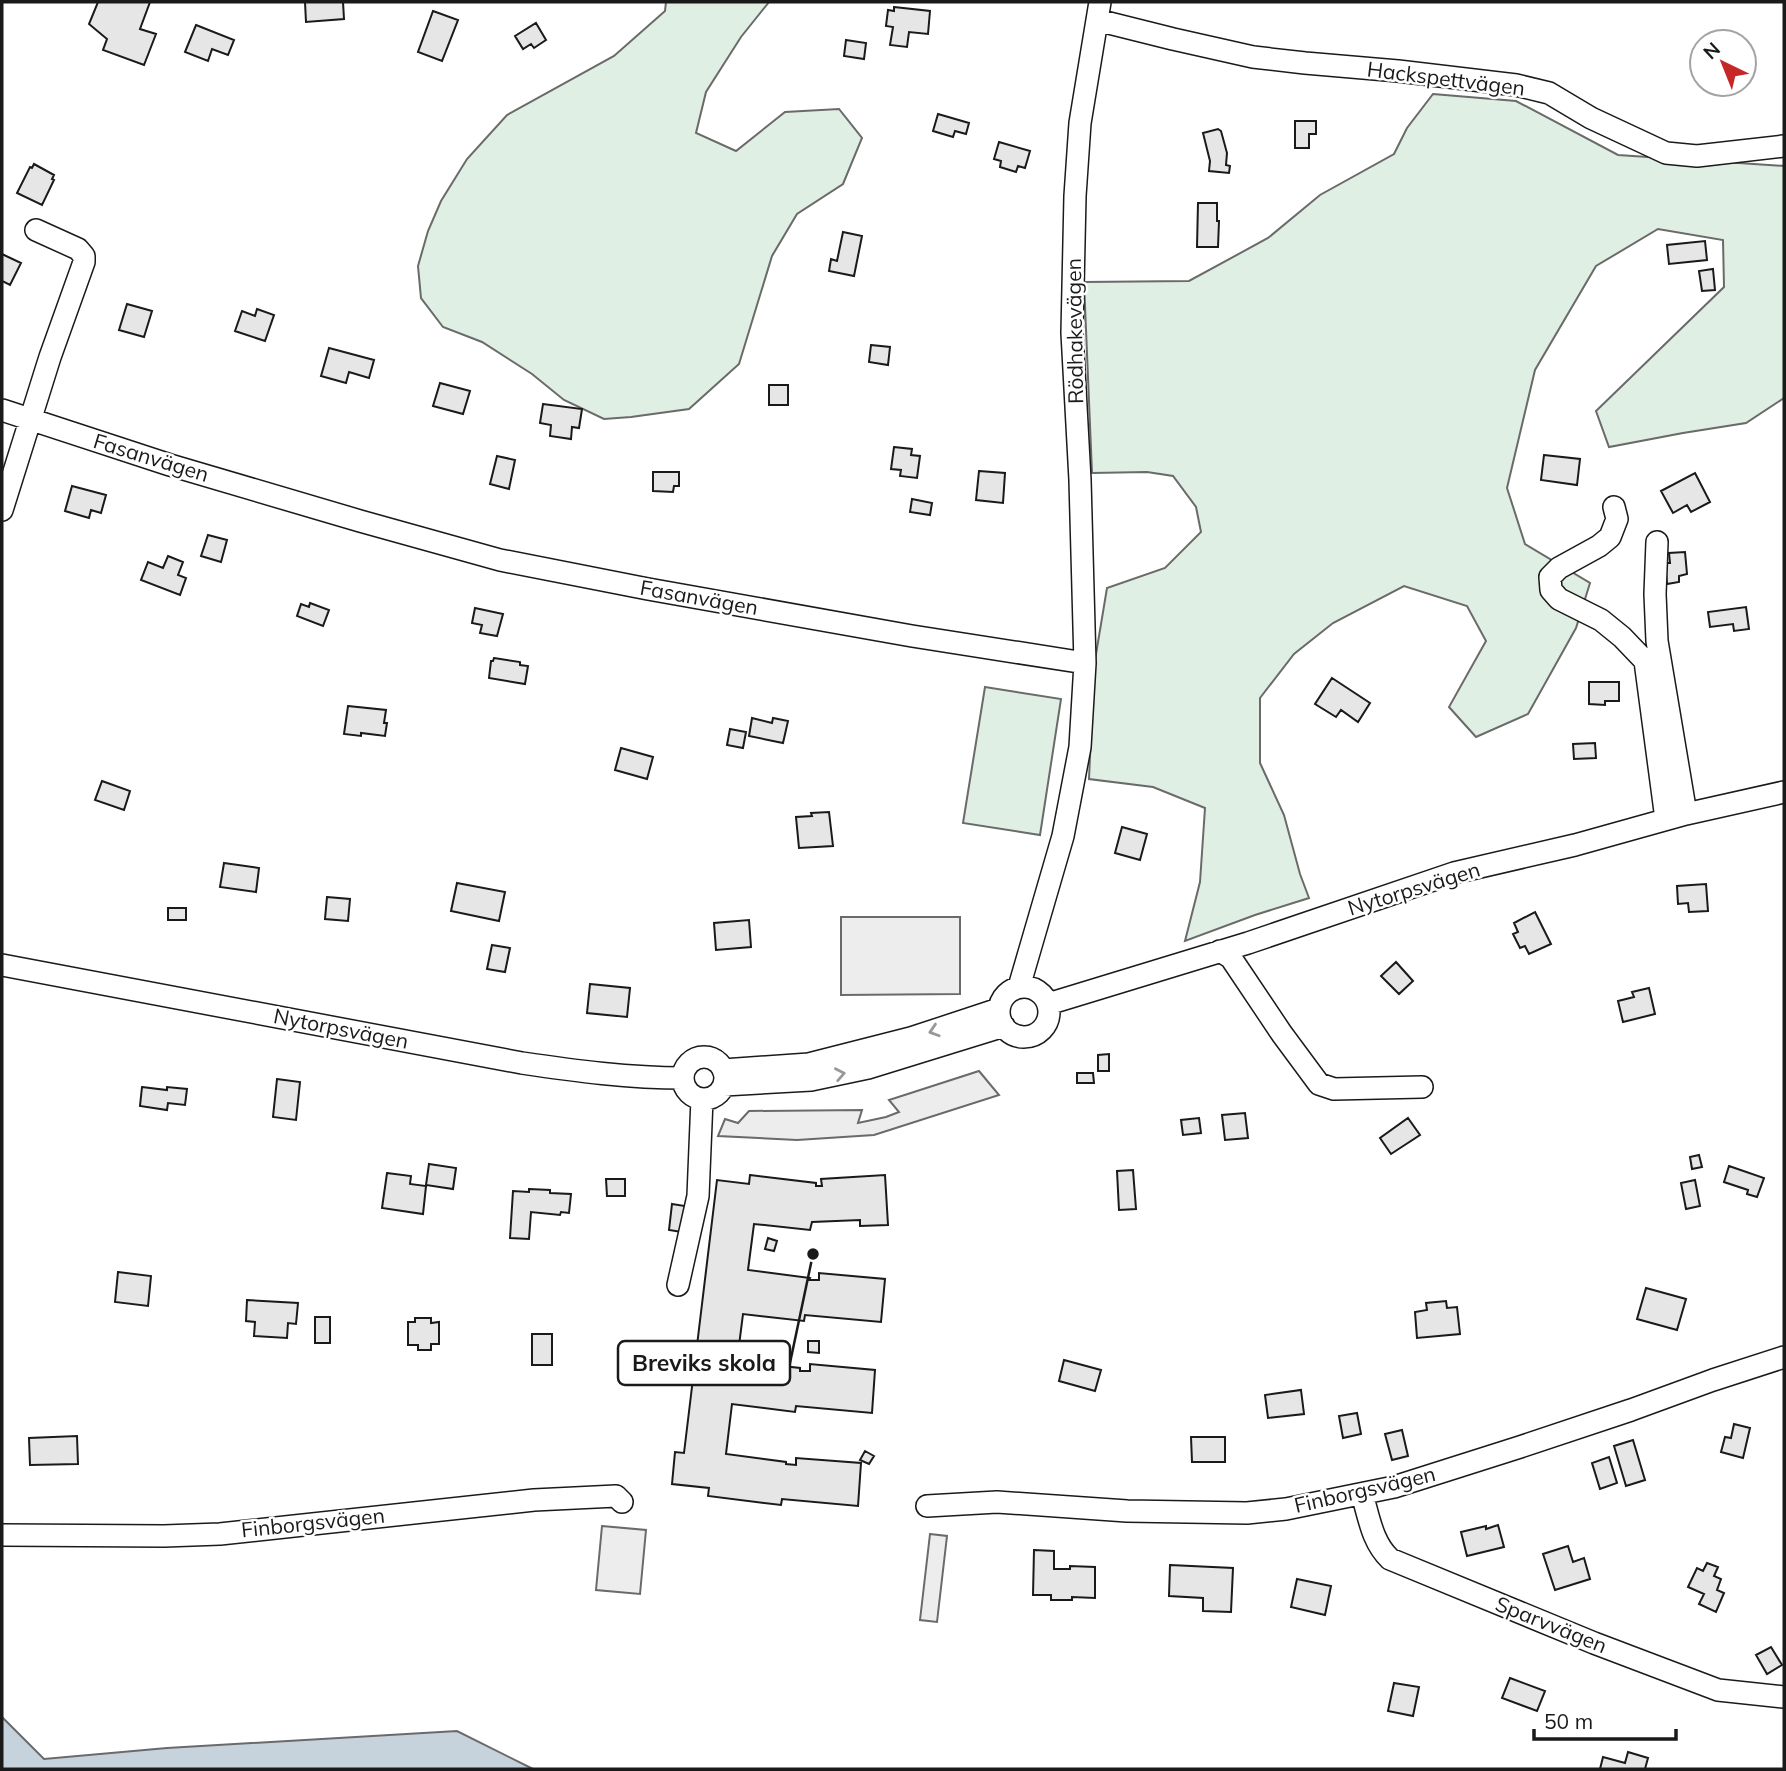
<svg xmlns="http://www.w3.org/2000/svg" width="1786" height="1771" viewBox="0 0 1786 1771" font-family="Mulish,sans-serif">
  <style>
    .green { fill: #e0efe3; stroke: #6a6a6a; stroke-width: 2 }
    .parking { fill: #ededed; stroke: #6a6a6a; stroke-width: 2 }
    .water { fill: #c6d2dc; stroke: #6a6a6a; stroke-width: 2 }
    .building { fill: #e6e6e6; stroke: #1a1a1a; stroke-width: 2 }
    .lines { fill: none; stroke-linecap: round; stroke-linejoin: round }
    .minor-casing { stroke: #1a1a1a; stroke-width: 24 }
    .minor { stroke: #fff; stroke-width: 21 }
    .oneway { stroke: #989898 }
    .labels { text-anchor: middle; stroke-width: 5; stroke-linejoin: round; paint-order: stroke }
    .street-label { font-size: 21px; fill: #1a1a1a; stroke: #fff }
    .leader { fill: none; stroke: #1a1a1a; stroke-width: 2.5 }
    .callout-dot { fill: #1a1a1a; stroke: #fff; stroke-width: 2.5 }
    .callout { fill: #fff; stroke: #1a1a1a; stroke-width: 2.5 }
    .callout-label { font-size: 23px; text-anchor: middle; font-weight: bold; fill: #1a1a1a }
  </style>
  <rect width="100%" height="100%" fill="#fff"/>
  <!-- green -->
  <path class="green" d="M666,2H769L741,37L706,92L696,133L736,151L785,112L839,109L862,138L843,184L797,214L772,256L739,364L689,409L631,417L604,419L564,400L532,374L482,342L443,327L421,298L418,266L428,231L441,201L467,159L507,115L614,56L665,11Z
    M1433,94L1516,101L1618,155L1784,166V398L1746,423L1683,433L1609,447L1596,411L1724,287L1723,240L1658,229L1596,266L1535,370L1507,488L1525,544L1590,583L1576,628L1528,714L1476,737L1449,707L1486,641L1467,606L1404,586L1333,623L1294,654L1260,698V763L1284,815L1300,874L1309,898L1255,915L1185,941L1200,882L1205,808L1153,787L1089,779L1094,666L1107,588L1165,568L1201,532L1196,507L1173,476L1147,472L1092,473L1084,282L1189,281L1268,238L1320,195L1394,154L1407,128Z
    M985,687L1061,699L1040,835L963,823Z"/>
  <!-- parking -->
  <path class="parking" d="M841,917H960V994L841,995Z
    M979,1071L999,1095L874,1135L797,1140L718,1136L725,1119L738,1123L749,1111L862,1110L858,1123L886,1117L899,1112L889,1100Z
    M602,1526L646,1530L640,1594L596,1590Z
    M930,1534L947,1536L937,1622L920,1620Z"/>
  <!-- water -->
  <path class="water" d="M2,1717L44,1759L167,1748L457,1731L533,1769H2Z"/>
  <!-- building -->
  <path class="building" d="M98,2H150L140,29L156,34L144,65L103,50L107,39L89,24Z
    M305,2H343L344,19L306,22Z
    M894,7L930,11L928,34L909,32L907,47L890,45L893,27L886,26L888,10L894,11Z
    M433,11L458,20L442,61L418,52Z
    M536,23L546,40L534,48L531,44L523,49L515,36Z
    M196,25L234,40L228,55L212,49L208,61L185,52Z
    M846,40L866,43L864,59L844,56Z
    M938,114L969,123L966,134L955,131L953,137L933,131Z
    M1295,121H1316V134H1309V148H1295Z
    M1218,129L1221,131L1227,153L1226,165L1230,166L1229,173L1209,171L1210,161L1203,133Z
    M999,142L1030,151L1025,168L1018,166L1016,172L1000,167L1001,161L994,159Z
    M34,164L54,175L52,179L54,180L42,205L17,193L30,167L32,168Z
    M1198,203H1217V221H1219L1218,247H1197Z
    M843,232L862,236L854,276L829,271L831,259L837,261Z
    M1705,241L1707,260L1669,264L1667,245Z
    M2,254L21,263L10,285L2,281Z
    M1713,269L1715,290L1702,291L1699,271Z
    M127,304L152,311L144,337L119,330Z
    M257,309L274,315L265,341L235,331L242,311L255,316Z
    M871,345L890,347L888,365L869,362Z
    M329,348L374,360L369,378L349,372L346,383L321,376Z
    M440,383L470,391L463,414L433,406Z
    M769,385H788V405H769Z
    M543,404L582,409L579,428L572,427L571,439L550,436L551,425L540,423Z
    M894,447L912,449L911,455L920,456L917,478L900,476L901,470L891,469Z
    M1544,455L1580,459L1577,485L1541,480Z
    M497,456L515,460L509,489L490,484Z
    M979,471L1005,473L1003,503L976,500Z
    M653,472H679V486H674L673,492L653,491Z
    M1695,473L1710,502L1691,512L1687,505L1673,513L1661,491Z
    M72,486L106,495L101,513L91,510L89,518L65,511Z
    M912,499L932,503L930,515L910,512Z
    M208,535L227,540L221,562L201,556Z
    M1685,552L1687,574L1679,576V582L1667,584L1665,563H1670L1669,553Z
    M168,556L183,562L178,575L186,578L180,595L141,580L148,562L163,568Z
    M310,603L329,610L323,626L297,616L301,604L309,607Z
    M1746,607L1749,629L1734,631L1733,624L1710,627L1708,612Z
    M475,608L503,614L497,636L480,633L482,625L472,623Z
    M494,658L520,662V665L528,666L525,684L489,678L491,661H493Z
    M1332,678L1370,703L1358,722L1341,710L1336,717L1315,704Z
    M1589,682H1619V701H1605V705L1589,704Z
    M348,706L386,710L384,723H387L385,736L361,733V736L344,734Z
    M752,718L772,723L773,718L788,721L783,743L749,736Z
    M730,729L746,732L743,748L727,745Z
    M1595,743L1596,758L1574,759L1573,744Z
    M621,748L653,757L647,779L615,770Z
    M102,781L130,791L124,810L95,800Z
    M829,812L833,846L799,848L796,817L812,816L811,813Z
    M1122,827L1147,834L1140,860L1115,853Z
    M224,863L259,868L256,892L220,887Z
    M457,883L505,892L499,921L451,911Z
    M1706,884L1708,911L1689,912L1688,903L1678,904L1677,886Z
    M327,897L350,899L348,921L325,919Z
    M168,908H186V920H168Z
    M1535,912L1551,944L1529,954L1525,946L1520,948L1513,934L1518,932L1514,923Z
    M749,920L751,947L716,950L714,923Z
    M492,945L510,948L505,972L487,969Z
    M1396,962L1413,981L1399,994L1381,976Z
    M590,984L630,988L627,1017L587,1013Z
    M1649,988L1655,1014L1623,1022L1618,1001L1634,997L1632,992Z
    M1109,1054V1071H1098V1055Z
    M1077,1073H1093L1094,1083H1077Z
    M277,1079L300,1082L296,1120L273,1117Z
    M142,1087L167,1090V1087L187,1089L185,1105L168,1103L167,1110L140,1106Z
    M1245,1113L1248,1138L1225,1140L1222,1115Z
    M1199,1118L1201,1133L1183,1135L1181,1120Z
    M1408,1118L1420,1135L1391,1154L1380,1138Z
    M1699,1155L1702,1167L1692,1169L1690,1157Z
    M429,1164L456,1168L453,1189L426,1185Z
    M1729,1166L1764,1178L1757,1197L1747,1194L1748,1190L1724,1182Z
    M1133,1170L1136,1209L1119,1210L1117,1171Z
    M387,1173L411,1176L410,1184L426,1186L423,1214L382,1208Z
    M750,1175L816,1183V1186H822L821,1179L885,1175L888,1225L860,1226V1220L812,1222L810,1230L754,1224L748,1270L810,1278L809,1280H819V1273L885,1279L881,1322L805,1315L804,1321L743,1314L737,1361L800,1368V1371H810V1364L875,1370L872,1413L796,1406L795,1412L732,1404L726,1454L786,1462V1464L796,1465V1458L861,1463L858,1506L782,1499L781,1505L708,1496L709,1488L672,1484L675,1452L684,1453L717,1180L749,1184Z
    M606,1179H625V1196H607Z
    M1695,1180L1700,1206L1686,1209L1681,1183Z
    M529,1189L550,1190V1193L571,1194L569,1213L561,1212L560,1215L531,1212L529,1239L510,1238L513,1191L529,1192Z
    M672,1204L685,1206L682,1232L669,1230Z
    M768,1238L777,1241L774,1251L765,1249Z
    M118,1272L151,1276L148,1306L115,1302Z
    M1646,1288L1686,1299L1677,1330L1637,1319Z
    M247,1300L298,1303L296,1324L288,1323L287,1338L254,1336L255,1322L246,1321Z
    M1446,1301L1447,1308L1457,1307L1460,1334L1417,1338L1415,1312L1427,1310L1426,1303Z
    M315,1317H330V1343H315Z
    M415,1318H431V1323L439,1322V1344H431V1350H418V1345H408V1322H415Z
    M532,1334H552V1365H532Z
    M808,1341H819V1353L808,1352Z
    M1064,1360L1101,1370L1095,1391L1059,1381Z
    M1301,1390L1304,1414L1268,1418L1265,1395Z
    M1357,1413L1361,1434L1343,1438L1339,1416Z
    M1734,1424L1750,1428L1743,1458L1721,1452L1725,1437L1731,1438Z
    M1402,1430L1408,1456L1392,1460L1385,1434Z
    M77,1436L78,1464L30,1465L29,1438Z
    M1191,1437H1225V1462H1192Z
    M1633,1440L1645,1480L1626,1486L1614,1446Z
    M865,1451L874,1456L869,1464L860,1460Z
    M1609,1457L1617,1483L1600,1489L1592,1463Z
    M1498,1525L1504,1547L1467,1556L1461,1532L1486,1526V1529Z
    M1568,1546L1573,1562L1584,1558L1590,1579L1555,1590L1543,1554Z
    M1034,1550L1054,1551V1569H1070V1566L1095,1567V1598L1072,1597V1600H1051V1595H1033Z
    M1707,1563L1718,1567L1714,1576L1721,1579L1717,1590L1724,1593L1716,1612L1699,1604L1704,1594L1688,1587L1697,1568L1703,1571Z
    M1170,1565L1233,1568L1231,1612L1203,1611V1598L1169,1596Z
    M1297,1579L1331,1586L1325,1615L1291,1607Z
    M1771,1647L1782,1665L1767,1674L1756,1655Z
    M1510,1678L1545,1691L1537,1711L1502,1698Z
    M1394,1683L1419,1687L1413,1716L1388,1711Z
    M1628,1752L1648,1758L1645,1769H1646H1600L1603,1757L1625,1763Z"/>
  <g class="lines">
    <defs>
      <path id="minor" d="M1097,20L1173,39L1253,57L1305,63L1398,71L1516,85L1549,93L1591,118L1666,153L1697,156L1784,146
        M2,410L170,465L360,521L500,560L648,589L912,636L1085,663L1080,747L1063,836L1019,987
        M1614,507L1617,519L1610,537L1599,546L1559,568L1550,577L1551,590L1559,599L1601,620L1622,637L1645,661L1666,819
        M2,510L50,357L84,262V256L78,249L36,230
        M1657,542L1655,594L1657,641L1686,814
        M1085,663L1080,480L1072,333L1075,196L1080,123L1100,2
        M1220,951L1231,958L1282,1034L1319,1084L1334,1089L1422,1087
        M2,965L522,1063C576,1071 629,1078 683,1078
        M999 1012a25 25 0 1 1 50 0a25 25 0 1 1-50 0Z
        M1048,1004L1248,943L1454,873L1575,845L1686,814L1784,792
        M683 1078a21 21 0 1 1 42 0a21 21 0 1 1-42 0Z
        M723,1070L809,1064L911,1038L999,1009
        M724,1085L811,1080L868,1068L1004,1026
        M678,1285L698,1196L702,1099
        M1362,1494C1369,1517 1372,1542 1390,1559L1594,1643L1718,1690L1784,1697
        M927,1506L997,1502L1127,1511L1247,1513L1286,1509L1394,1487L1520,1447L1631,1410L1713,1380L1784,1357
        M2,1535L164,1536L220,1534L534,1500L616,1496L622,1502"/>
    </defs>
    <!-- minor casing -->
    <use href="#minor" class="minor-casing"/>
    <!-- minor -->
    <use href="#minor" class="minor"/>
  </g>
  <!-- one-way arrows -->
  <defs><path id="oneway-chevron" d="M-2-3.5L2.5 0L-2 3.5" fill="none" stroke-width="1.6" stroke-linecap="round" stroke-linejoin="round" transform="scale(1.75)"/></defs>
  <g class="oneway">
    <use href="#oneway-chevron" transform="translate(934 1031) rotate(162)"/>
    <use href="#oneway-chevron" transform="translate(840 1074) rotate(-11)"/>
  </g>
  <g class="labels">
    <!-- street labels -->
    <g class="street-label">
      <text transform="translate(1446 79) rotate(7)" y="7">Hackspettvägen</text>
      <text transform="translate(1075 331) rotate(-91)" y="7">Rödhakevägen</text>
      <text transform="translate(151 458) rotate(17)" y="7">Fasanvägen</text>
      <text transform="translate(699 598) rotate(10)" y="7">Fasanvägen</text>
      <text transform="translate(1414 889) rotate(-17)" y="7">Nytorpsvägen</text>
      <text transform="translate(341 1029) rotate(11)" y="7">Nytorpsvägen</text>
      <text transform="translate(1365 1490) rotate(-13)" y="7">Finborgsvägen</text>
      <text transform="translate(313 1523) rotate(-6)" y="7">Finborgsvägen</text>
      <text transform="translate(1551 1625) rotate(22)" y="7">Sparvvägen</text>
    </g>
  </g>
  <!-- callouts -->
  <path class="leader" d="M813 1254L790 1363"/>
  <circle class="callout-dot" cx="813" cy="1254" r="7"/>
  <rect class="callout" x="618" y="1341" width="172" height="44" rx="7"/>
  <g class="callout-label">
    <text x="704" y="1371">Breviks skola</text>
  </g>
  <!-- border -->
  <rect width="1786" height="1771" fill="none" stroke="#1a1a1a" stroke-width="7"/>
  <!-- north arrow -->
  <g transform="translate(1723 63) rotate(317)"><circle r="33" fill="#ffffff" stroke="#a3a3a3" stroke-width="2"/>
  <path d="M0-5L12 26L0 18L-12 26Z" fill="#c62828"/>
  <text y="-10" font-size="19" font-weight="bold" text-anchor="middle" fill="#1a1a1a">N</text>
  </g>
  <!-- scale -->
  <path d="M1534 1729v10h142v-10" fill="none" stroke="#1a1a1a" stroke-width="3.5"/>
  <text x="1544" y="1729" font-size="21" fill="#1a1a1a" stroke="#ffffff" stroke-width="5" paint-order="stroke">50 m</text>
</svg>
